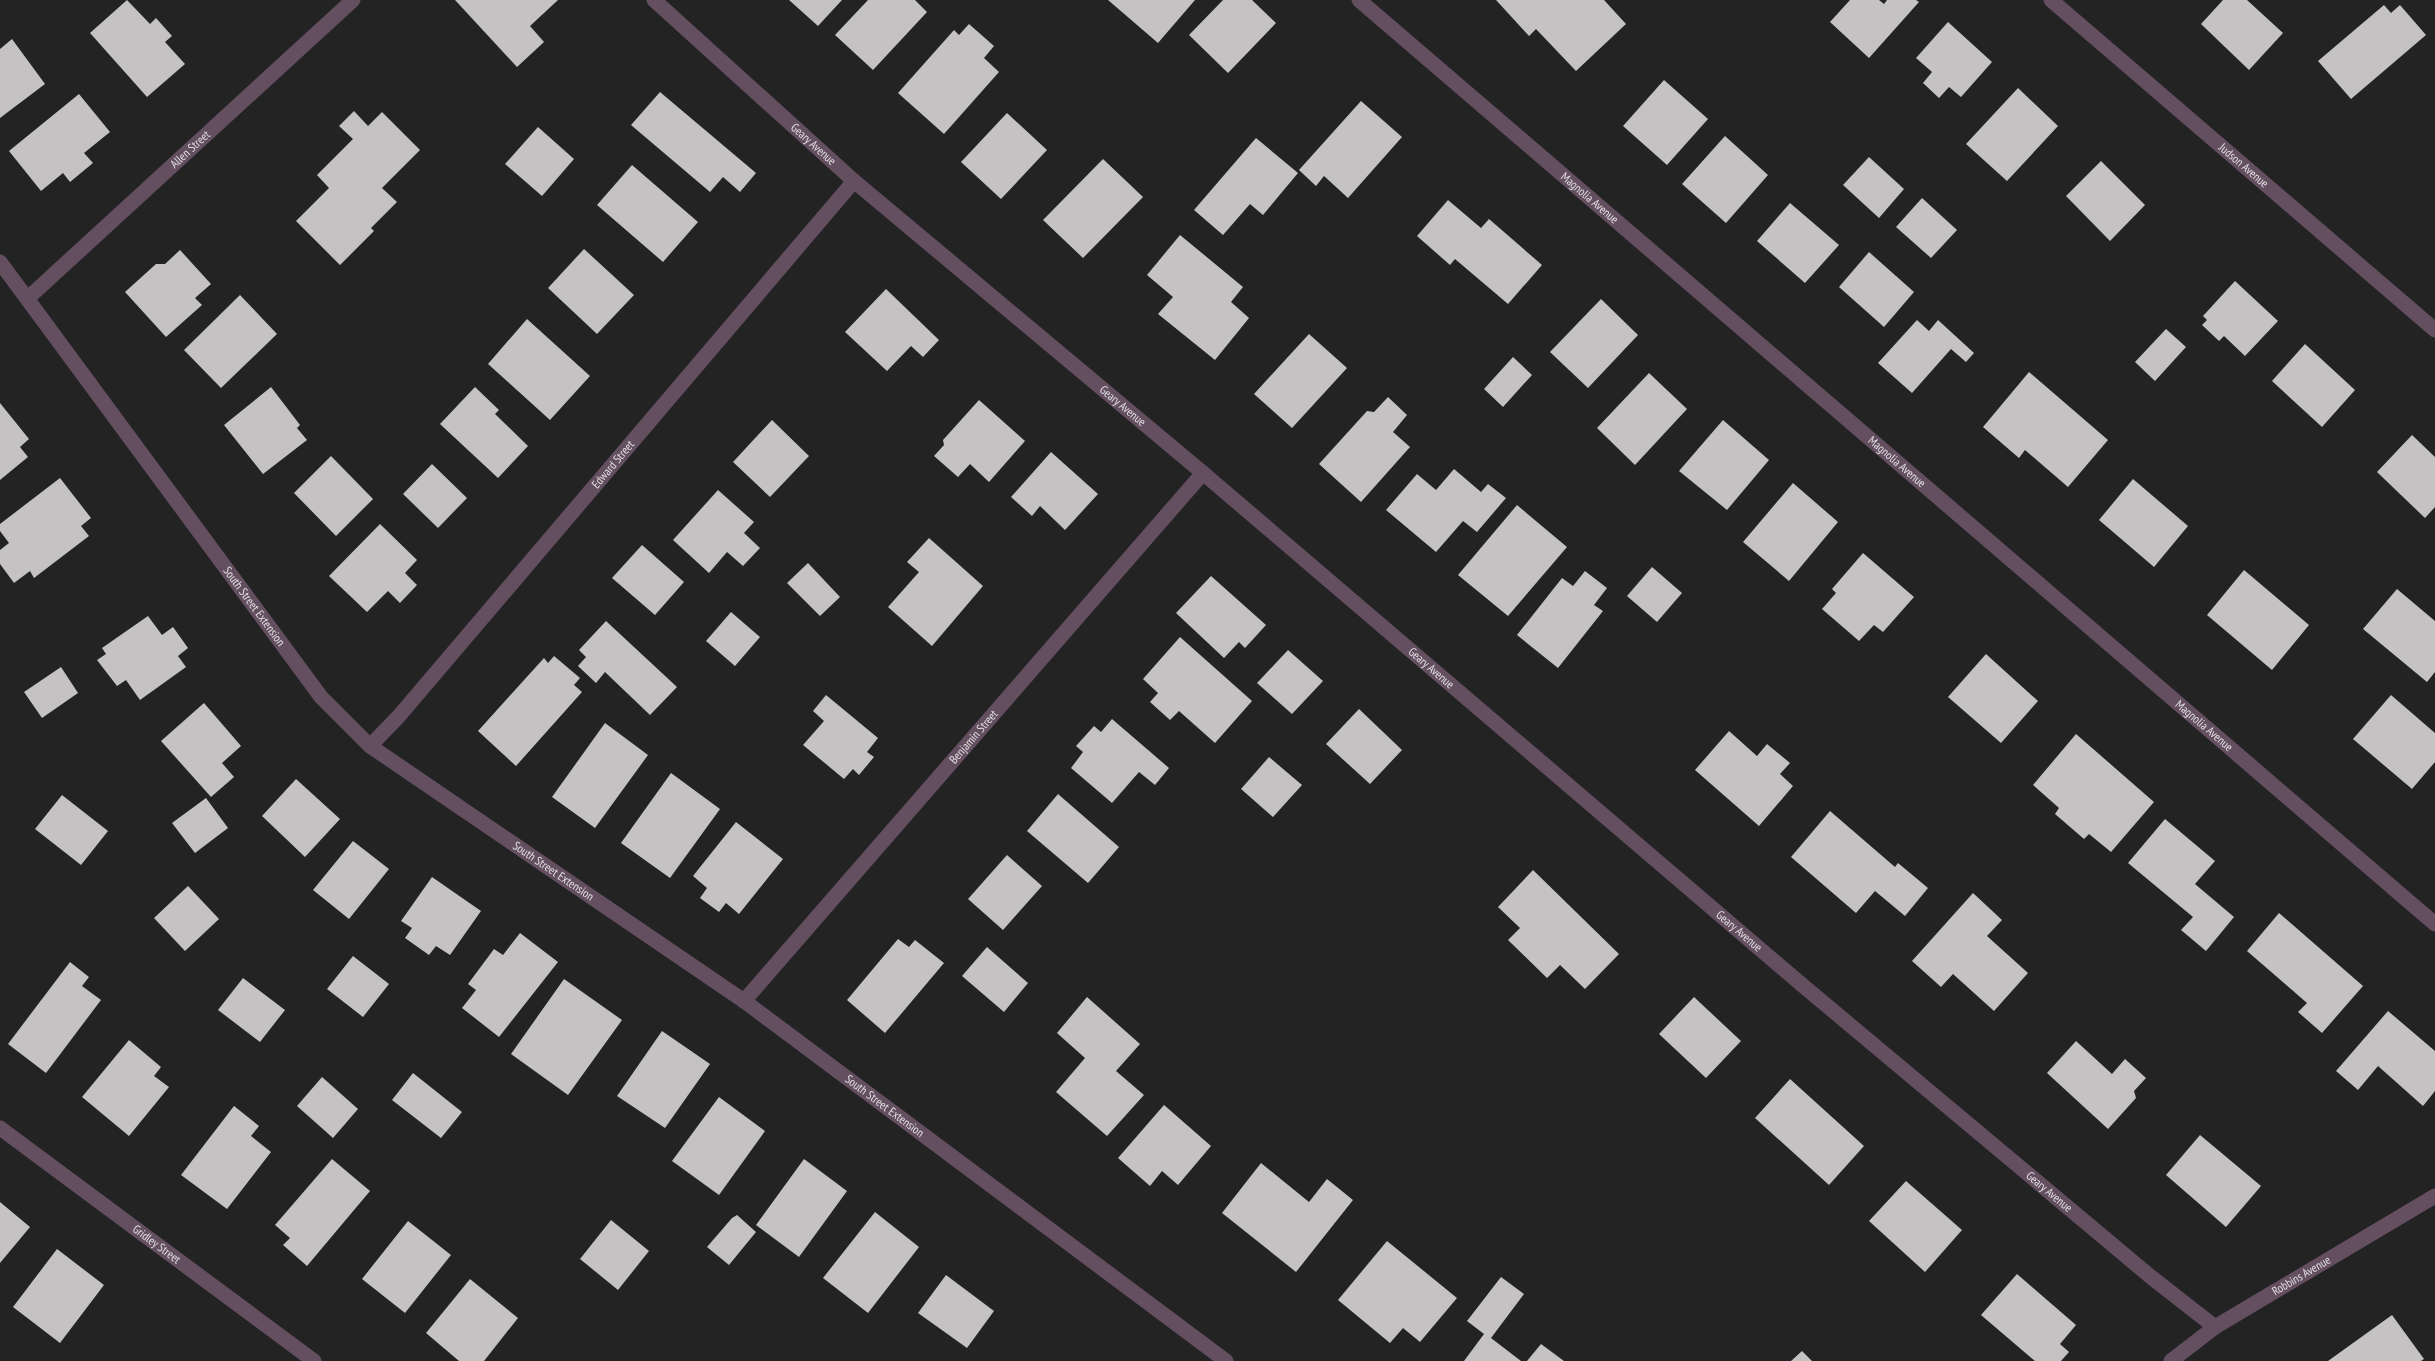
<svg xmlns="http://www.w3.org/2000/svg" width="2435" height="1361" viewBox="0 0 2435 1361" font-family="'PT Sans Narrow',sans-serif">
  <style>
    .building { fill: #c5c2c4 }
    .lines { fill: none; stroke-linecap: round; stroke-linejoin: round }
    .street { stroke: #644f61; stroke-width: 15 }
    .labels { text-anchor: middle; stroke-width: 5; stroke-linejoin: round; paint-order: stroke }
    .street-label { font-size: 12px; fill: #e0dfe0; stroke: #0d0c0d }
  </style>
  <rect width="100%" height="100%" fill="#242324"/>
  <!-- building -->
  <path class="building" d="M127,0L150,24L156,18L172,36L165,42L185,64L147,97L90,33Z
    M455,0H558L530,26L544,42L517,67Z
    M789,0H842L818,26Z
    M868,0H915L927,12L873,70L835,35Z
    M1108,0H1195L1158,43Z
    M1223,0H1252L1276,23L1228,73L1189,35Z
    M1496,0H1604L1626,24L1576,71L1536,29L1529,36Z
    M1850,0H1879L1884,4L1887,0H1916L1919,2L1869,58L1830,22Z
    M2223,0H2247L2283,33L2249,70L2201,24Z
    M2384,5L2391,13L2400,5L2426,35L2351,99L2318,61Z
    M1948,22L1992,62L1961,97L1949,87L1939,98L1923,83L1932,72L1916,58Z
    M969,24L994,46L984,58L999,72L944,134L898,93L954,30L959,35Z
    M12,39L45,84L0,118V49Z
    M1664,80L1708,119L1667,165L1623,126Z
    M2018,88L2058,126L2007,181L1966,144Z
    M660,92L756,173L740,192L723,177L710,192L631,125Z
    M79,94L110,132L84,153L93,163L70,182L63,173L41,191L9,151Z
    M1361,101L1402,137L1348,198L1324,176L1316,186L1299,170Z
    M354,111L368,126L382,112L420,150L382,188L397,202L371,228L374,231L340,265L296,221L329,188L317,175L353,139L339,126Z
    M1007,113L1047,150L1001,199L961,162Z
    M538,127L574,159L542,196L505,164Z
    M1725,136L1768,175L1726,223L1682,184Z
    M1256,138L1298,173L1263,215L1250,204L1223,235L1194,210Z
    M1869,157L1904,189L1879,218L1843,185Z
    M1103,159L1143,197L1083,258L1043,220Z
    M2101,161L2145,205L2110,241L2066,196Z
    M632,165L698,222L663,262L597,205Z
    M1922,198L1957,230L1931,258L1896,227Z
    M1448,200L1481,228L1489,219L1542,265L1508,304L1455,259L1450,265L1417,236Z
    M1790,203L1839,245L1805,283L1757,241Z
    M1180,235L1243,287L1231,302L1249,318L1215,360L1158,314L1173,297L1147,275Z
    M584,249L634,295L597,334L548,288Z
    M180,250L211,284L195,298L202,305L166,337L125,292L156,264H165Z
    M1869,252L1914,292L1884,327L1839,287Z
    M2235,281L2278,321L2245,356L2224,336L2219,341L2202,325L2207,320L2203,316Z
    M886,289L939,340L923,357L911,346L887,371L845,332Z
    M240,295L277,334L221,388L184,350Z
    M1601,299L1638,335L1588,388L1550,352Z
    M527,319L590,376L550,420L488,364Z
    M1917,320L1929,331L1938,320L1974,353L1966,362L1951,349L1912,393L1878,363Z
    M2166,329L2186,347L2155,381L2135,362Z
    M1309,334L1347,368L1292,428L1254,394Z
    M2305,344L2355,390L2322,427L2272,381Z
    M1513,357L1532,375L1503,407L1484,389Z
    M2029,372L2108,440L2068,487L2025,450L2019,458L1983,427Z
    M1649,373L1687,409L1635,465L1597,428Z
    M271,387L300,425L297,428L307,440L263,474L224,425Z
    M475,387L499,410L495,414L528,446L498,478L440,424Z
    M1388,397L1407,415L1393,432L1410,447L1361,502L1319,464L1367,411L1374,412Z
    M979,400L1025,441L989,482L970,464L958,477L934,456L944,445L943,440Z
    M0,403L29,439L20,447L28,457L0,480Z
    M772,420L809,456L770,497L733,462Z
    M1723,420L1769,460L1727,510L1679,471Z
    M2412,435L2435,457V507L2425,518L2377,472Z
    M1051,452L1098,494L1065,530L1040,506L1032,516L1011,497Z
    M331,456L373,499L336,536L294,493Z
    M432,464L467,498L438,528L403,494Z
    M1454,469L1481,492L1488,484L1506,498L1477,532L1463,521L1436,552L1386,510L1417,474L1436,490Z
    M60,478L91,518L81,526L89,536L34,578L30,571L14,583L0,564V550L9,543L0,531V524Z
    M2133,479L2188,526L2154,567L2099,520Z
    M1793,483L1838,522L1789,581L1743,542Z
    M718,490L754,522L744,533L760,548L743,566L727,552L709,573L673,540Z
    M1517,505L1567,547L1508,616L1458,575Z
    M380,524L417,560L405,573L417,585L400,603L388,591L367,612L329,576Z
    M929,538L983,586L932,646L888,607L919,572L907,562Z
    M642,545L684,582L655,615L612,578Z
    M1863,553L1914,597L1883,632L1874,625L1859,641L1822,609L1836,593L1832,589Z
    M808,563L840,597L820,616L787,583Z
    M1652,567L1682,593L1657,622L1627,596Z
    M2244,570L2309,625L2272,670L2207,615Z
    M1585,571L1607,588L1594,605L1603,611L1558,668L1517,635L1562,578L1573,586Z
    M1211,576L1266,625L1245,648L1239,642L1224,658L1176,613Z
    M2397,589L2435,621V672L2427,682L2363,629Z
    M731,612L760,637L735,666L706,641Z
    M148,616L162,635L173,627L188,648L178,656L186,667L140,700L126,680L117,686L97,660L106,654L102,648Z
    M606,621L677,687L650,715L605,672L596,683L578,666L586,657L579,650Z
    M1180,637L1252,701L1215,743L1179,711L1170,720L1150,702L1158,693L1143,679Z
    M1288,650L1323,681L1292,714L1257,683Z
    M1986,654L2038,701L2001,743L1948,697Z
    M554,656L580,678L574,685L582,692L516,766L478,731L544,658L548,663Z
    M61,667L78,693L42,718L24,692Z
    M826,695L878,738L867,752L874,757L859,775L853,769L844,779L803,745L824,721L813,711Z
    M2391,695L2435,733V762L2412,789L2353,739Z
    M204,703L241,746L222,763L234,777L211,797L161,741Z
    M1359,709L1402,750L1370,784L1326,744Z
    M1112,719L1169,768L1155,785L1139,772L1112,803L1071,768L1083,752L1076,746L1094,726L1101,732Z
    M605,723L648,755L595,828L552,797Z
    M1729,731L1757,756L1767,744L1790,763L1780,774L1793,786L1759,826L1695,770Z
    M2076,734L2154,802L2111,852L2089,834L2084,839L2055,814L2059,808L2033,785Z
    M1269,757L1302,785L1273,817L1241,789Z
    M671,773L720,809L670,878L621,843Z
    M296,779L340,819L305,857L262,816Z
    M1058,794L1119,847L1088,883L1027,831Z
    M62,795L108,831L81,865L35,829Z
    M206,798L228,828L195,853L172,823Z
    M1830,811L1895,867L1898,863L1928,888L1905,916L1875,891L1856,913L1791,857Z
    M2165,819L2215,861L2195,884L2234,917L2206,951L2181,930L2193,917L2128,863Z
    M736,822L783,859L739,914L726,903L719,912L700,898L707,888L693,876Z
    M353,841L389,869L349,919L313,890Z
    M1007,855L1042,886L1003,930L968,899Z
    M1533,870L1619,954L1585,989L1560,965L1547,978L1508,940L1520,928L1498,907Z
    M432,877L481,911L450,955L436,946L429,955L405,938L412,928L401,921Z
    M188,886L219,919L185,951L154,918Z
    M1973,893L2002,920L1987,936L2028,973L1994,1011L1953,974L1941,987L1912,961Z
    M2279,913L2363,986L2322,1033L2298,1012L2307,1003L2247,951Z
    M520,933L558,962L499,1037L462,1008L476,990L468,984L494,949L503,955Z
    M898,939L909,947L915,940L944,963L885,1033L847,1000Z
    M987,947L1028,983L1004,1012L962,976Z
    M353,956L389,984L363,1017L327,989Z
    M70,962L89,977L82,986L101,1000L46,1073L8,1044Z
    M243,978L285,1010L260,1042L218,1010Z
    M564,979L622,1020L568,1095L511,1054Z
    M1087,997L1140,1044L1116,1071L1144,1095L1107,1136L1056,1092L1085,1058L1057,1033Z
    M1694,997L1741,1041L1706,1078L1659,1034Z
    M2388,1011L2435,1051V1091L2423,1106L2378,1066L2358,1090L2336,1071Z
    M662,1031L710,1064L665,1128L617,1096Z
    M129,1040L161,1067L154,1076L169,1087L129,1136L82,1097Z
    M2076,1041L2112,1074L2125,1059L2146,1078L2134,1091L2136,1098L2108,1129L2047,1073Z
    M413,1073L462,1112L441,1138L392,1100Z
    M322,1077L358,1109L333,1138L297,1106Z
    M1790,1079L1864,1146L1829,1185L1755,1118Z
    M719,1097L765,1131L719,1195L672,1161Z
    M1164,1105L1211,1146L1178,1185L1162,1171L1150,1186L1118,1158Z
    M234,1106L259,1126L251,1136L271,1152L227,1209L181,1175Z
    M2200,1135L2261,1186L2226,1227L2166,1175Z
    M332,1159L370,1191L307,1266L283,1245L290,1238L275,1225Z
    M804,1159L847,1191L799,1257L756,1225Z
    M1261,1163L1309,1202L1327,1179L1353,1200L1296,1272L1222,1213Z
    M1906,1181L1962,1230L1925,1272L1869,1221Z
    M0,1202L30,1227L0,1263Z
    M875,1212L919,1247L868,1313L823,1278Z
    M737,1215L756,1232L729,1265L707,1247L732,1218Z
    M611,1220L649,1251L618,1290L580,1259Z
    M408,1221L451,1255L405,1313L362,1279Z
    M1387,1241L1457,1298L1420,1342L1403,1328L1390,1343L1338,1300Z
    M57,1249L104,1285L60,1343L13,1307Z
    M2017,1274L2076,1325L2060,1344L2069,1352L2061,1361H2035L1981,1315Z
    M946,1275L994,1311L967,1348L918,1313Z
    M1501,1277L1524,1294L1491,1338L1521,1361H1464L1484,1334L1467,1321Z
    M470,1279L518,1318L484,1361H459L426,1333Z
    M2392,1315L2424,1359L2421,1361H2328Z
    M1541,1344L1564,1361H1527Z
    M1802,1351L1812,1361H1791Z"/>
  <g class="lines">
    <!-- street -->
    <g class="street">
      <path id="s1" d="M654,0L854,181L1203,473L1801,984L2151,1277L2215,1327"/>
      <path id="s2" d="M1359,0L2435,924"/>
      <path id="s3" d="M2051,0L2435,330"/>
      <path id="s4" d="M0,262L321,697L370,746L744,1001L1226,1361"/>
      <path id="s5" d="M28,298L353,0"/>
      <path id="s6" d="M370,746L399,716L854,181"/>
      <path id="s7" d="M744,1001L1203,473"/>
      <path id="s8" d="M0,1128L314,1361"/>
      <path id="s9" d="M2171,1361L2215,1327L2435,1196"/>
    </g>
  </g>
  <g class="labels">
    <!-- street labels -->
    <g class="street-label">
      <text dy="4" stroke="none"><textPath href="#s1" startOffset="215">Geary Avenue</textPath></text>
      <text dy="4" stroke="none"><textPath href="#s5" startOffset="220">Allen Street</textPath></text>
      <text dy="4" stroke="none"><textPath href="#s3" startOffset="254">Judson Avenue</textPath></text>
      <text dy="4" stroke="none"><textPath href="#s2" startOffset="304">Magnolia Avenue</textPath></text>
      <text dy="4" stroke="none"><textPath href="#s1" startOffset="620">Geary Avenue</textPath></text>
      <text dy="4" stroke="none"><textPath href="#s2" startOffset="709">Magnolia Avenue</textPath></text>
      <text dy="4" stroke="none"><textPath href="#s6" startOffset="372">Edward Street</textPath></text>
      <text dy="4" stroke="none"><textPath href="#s4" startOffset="428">South Street Extension</textPath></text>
      <text dy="4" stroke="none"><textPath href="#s1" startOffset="1025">Geary Avenue</textPath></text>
      <text dy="4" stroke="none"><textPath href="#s2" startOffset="1114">Magnolia Avenue</textPath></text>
      <text dy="4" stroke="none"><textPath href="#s7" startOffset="350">Benjamin Street</textPath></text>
      <text dy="4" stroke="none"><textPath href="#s4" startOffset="832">South Street Extension</textPath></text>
      <text dy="4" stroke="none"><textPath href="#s1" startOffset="1430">Geary Avenue</textPath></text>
      <text dy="4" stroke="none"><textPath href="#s4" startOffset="1238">South Street Extension</textPath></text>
      <text dy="4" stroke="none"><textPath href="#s1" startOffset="1835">Geary Avenue</textPath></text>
      <text dy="4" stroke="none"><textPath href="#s8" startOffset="195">Gridley Street</textPath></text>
      <text dy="4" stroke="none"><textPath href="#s9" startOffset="156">Robbins Avenue</textPath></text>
    </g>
  </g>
</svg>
